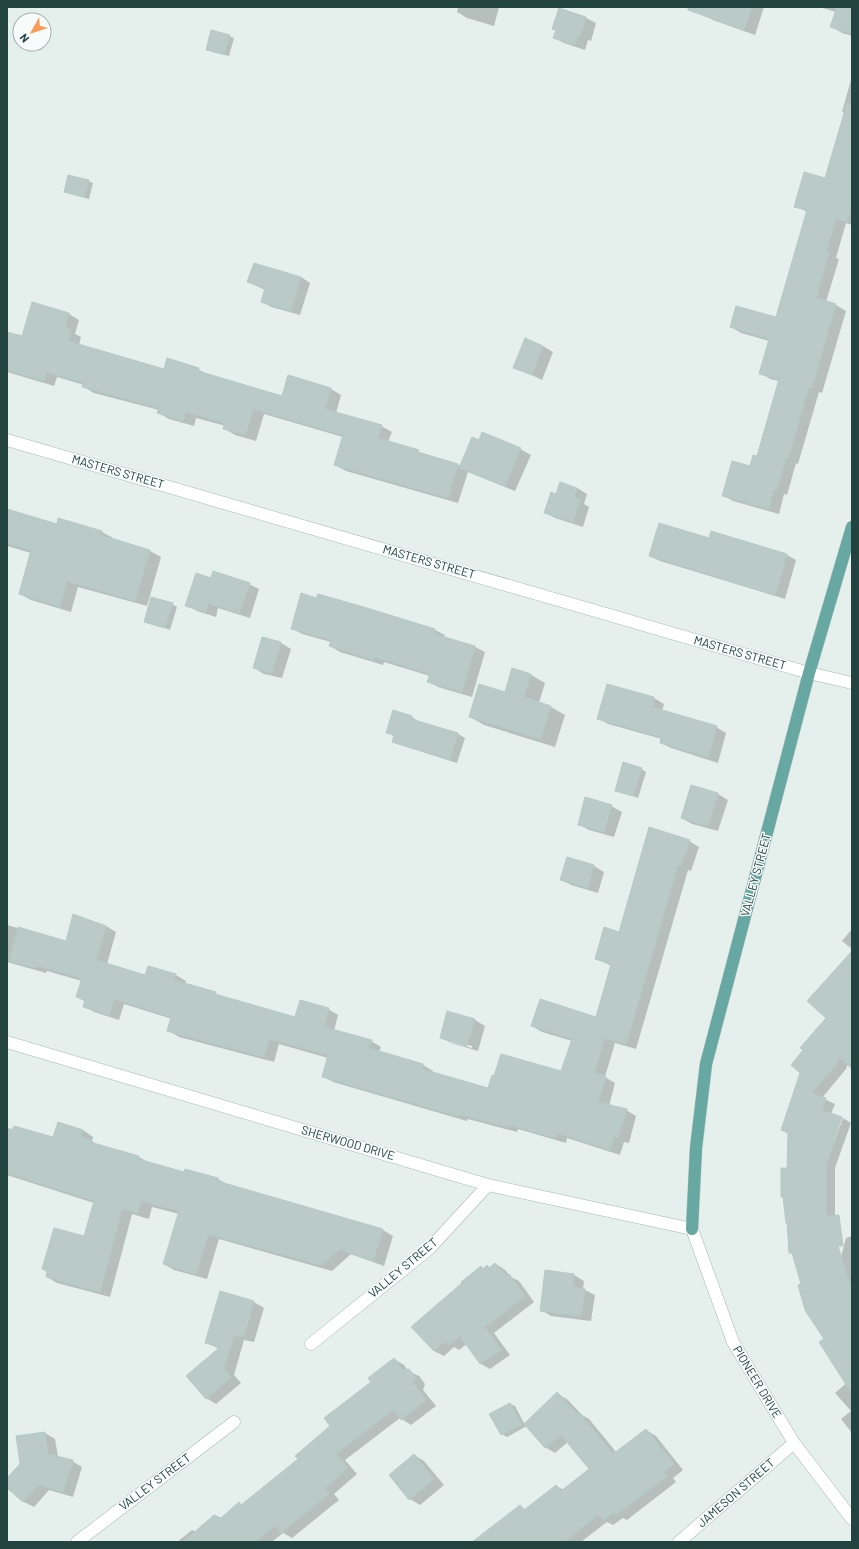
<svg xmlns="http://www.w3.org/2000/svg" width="859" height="1549" viewBox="0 0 859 1549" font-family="Barlow,sans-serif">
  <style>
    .shadow { fill: #0003; fill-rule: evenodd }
    .building { fill: #bacac6; stroke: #b7cac5 }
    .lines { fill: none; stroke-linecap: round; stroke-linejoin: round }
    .minor-casing { stroke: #a7b8b5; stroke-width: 13 }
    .major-casing { stroke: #c1caca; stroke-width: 13 }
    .minor { stroke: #fff; stroke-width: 12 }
    .major { stroke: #67a8a2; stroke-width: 12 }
    .labels { text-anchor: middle; stroke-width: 3; stroke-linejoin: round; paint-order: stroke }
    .street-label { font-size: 12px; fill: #224340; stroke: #f7fbfa }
  </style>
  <rect width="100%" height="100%" fill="#e5efec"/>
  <!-- shadow -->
  <path class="shadow" d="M458,7H499L494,26L467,18L457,12Z
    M705,7H764L755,35L713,20L702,14Z
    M819,7H852V36L842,33L832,27L836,12Z
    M560,9L586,18L596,23L591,41L588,40L585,50L564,43L554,38Z
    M229,36L234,38L229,56L212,52L207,49Z
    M852,76V225L846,223L836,258L839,259L826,302L836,305L846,311L822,393L819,392L798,464L796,463L787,495L784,494L779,514L733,501L723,495L750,467L757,457L779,381L770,379L761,373L769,341L741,333L731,327L777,318L807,212L796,206L826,179L845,113L842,112Z
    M88,181L93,183L89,199L70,194L65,191Z
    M301,277L310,283L300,315L271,307L262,301L265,290L248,282Z
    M69,314L79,320L75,334L81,337L79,345L165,370L198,369L209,375L283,397L331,389L341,395L336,413L381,426L392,432L388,442L461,466L479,441L520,449L531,455L515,491L468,472L458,503L346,471L335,465L343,437L264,414L256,441L235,435L225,429L226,426L196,418L194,426L169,419L159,413V410L94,393L84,387V385L57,377L54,386L7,372V333L22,337Z
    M543,346L553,352L542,380L515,367Z
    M577,488L587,494L584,504L589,507L583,527L555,518L545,512L557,495Z
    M7,510L57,525L102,532L113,538L112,540L150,551L161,557L147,606L78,587L71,612L31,600L20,594L31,553L7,546Z
    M712,532L787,555L796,560L785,599L660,561L650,556L710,539Z
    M212,579L249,584L259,589L250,618L218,608L216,617L197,611L187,605Z
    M317,599L367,609L435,630L445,635L444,638L475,647L485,652L472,697L438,687L428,681L430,676L384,662L383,665L340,652L330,646L331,642L302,634L292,628Z
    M172,604L177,607L170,630L145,621Z
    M263,638L281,643L291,649L282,678L264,674L254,668Z
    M513,670L531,675L545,683L539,703L551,707L565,715L555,747L484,725L470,717L506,693Z
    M608,685L654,698L664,704L662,711L716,727L726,733L718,763L671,748L661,743L662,739L608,724L598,718Z
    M412,717L419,722L458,734L465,738L457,763L401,745L393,741L395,737L387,732Z
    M641,769L646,772L638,798L616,790Z
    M718,794L728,800L718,831L692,824L682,818Z
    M611,806L622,812L614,837L589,830L579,824Z
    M689,841L699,847L691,871L688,870L636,1049L615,1043L605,1077L615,1083L609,1106L626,1110L636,1116L629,1143L624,1142L620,1155L567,1138L566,1143L518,1129L517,1132L468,1119L467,1121L333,1082L323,1076L328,1058L279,1044L274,1062L179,1037L169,1031L172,1019L124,1004L119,1020L94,1012L84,1006L86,1002L77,997L82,981L47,971L46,973L7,962V925L66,942L74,916L106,926L116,932L107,964L146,976L176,975L186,981L185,984L215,993L223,998L296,1019L328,1009L338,1015L334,1031L371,1041L381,1047L379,1052L423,1065L433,1071L432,1073L489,1089L561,1073L572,1041L542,1032L532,1026L596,1018L611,966L596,958L620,933Z
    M567,858L594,866L604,872L598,893L571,885L561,879Z
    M852,929V949L842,941Z
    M852,953V1067L848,1064L846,1069L822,1098L835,1104L831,1114L843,1118H841L824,1167H825L843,1118L851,1123L835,1168V1279L846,1238L852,1236V1366L826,1339L803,1285L794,1255L790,1252L788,1223L784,1198L782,1197L788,1169L789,1134L782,1130L827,1018Z
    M475,1020L485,1026L478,1051L451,1043L441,1037ZM450,1040L472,1046V1048L450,1042Z
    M58,1123L83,1130L93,1137L92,1141L99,1146L139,1157L150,1163L185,1173L218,1179L229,1185L383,1230L393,1236L384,1266L351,1254L332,1271L219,1239L207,1279L174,1270L164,1264L179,1214L152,1207L149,1219L132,1214L110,1297L57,1283L47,1277L48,1272L43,1269L85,1238L94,1203L7,1175V1128L54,1138Z
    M496,1264L505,1270L511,1277L519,1281L534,1302L494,1333L510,1355L490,1369L481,1364L467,1344L459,1350L454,1347L444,1356L434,1351L481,1268L483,1269L487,1266L490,1268Z
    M546,1271L574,1275L584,1281L583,1289L595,1295L591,1321L551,1316L541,1310Z
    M220,1292L254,1302L264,1308L254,1342L244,1340L234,1375L241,1383L216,1404L206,1398L219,1349L206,1342Z
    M394,1359L404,1365L408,1371L419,1376L425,1384L423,1390L436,1406L411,1425L400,1418L345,1460L357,1474L334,1494L339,1500L292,1538L283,1533L272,1542H177L192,1530L196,1532L221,1519L239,1503L242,1505L300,1459Z
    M852,1378V1433L841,1419L851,1411L835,1393Z
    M557,1394L567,1399L582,1415L589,1419L617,1453L646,1430L656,1436L683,1470L673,1478L676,1482L627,1520L623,1518L613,1525L607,1522L581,1542H474L520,1506L526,1510L556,1486L564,1490L591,1469L568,1442L555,1453L545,1447L527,1426L507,1437L502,1434L491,1415L510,1404L515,1406L525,1425Z
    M45,1433L55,1439L58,1457L72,1461L82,1467L73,1497L49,1490L34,1507L24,1502L7,1487V1480L21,1464L17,1437Z
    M414,1455L424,1461L444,1485L420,1505L410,1499Z"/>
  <!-- building -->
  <path class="building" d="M688,7H752L744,30L688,10Z
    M837,7H852V34L830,27Z
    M559,8L586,17L580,36L578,35L575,45L553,38L556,30L552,29Z
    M211,30L230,35L224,54L206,50Z
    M847,103L852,104V205L847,222L836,219L826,252L829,253L816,298L836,304L812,388L809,387L788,459L786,458L777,490L774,489L769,509L722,496L732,461L750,466L753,455L757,456L779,379L759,374L769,339L730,327L736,306L776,317L807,210L794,207L804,172L825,178Z
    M68,175L89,180L84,197L64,192Z
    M254,263L301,277L291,311L261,302L265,288L247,282Z
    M32,302L69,313L65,328L71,330L68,341L164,369L167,358L199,368L198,371L282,396L288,375L331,388L325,409L382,425L378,438L419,450L418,452L458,464L448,498L334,465L343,435L253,409L246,435L223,429L225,423L186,412L183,421L157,413L159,408L82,387L84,383L46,372L44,381L7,370V332L22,336Z
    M525,338L543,346L532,375L513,368Z
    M482,432L521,448L505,486L459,468L472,437L479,440Z
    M560,482L577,488L574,498L580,500L573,522L544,513L551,492L556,494Z
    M7,509L57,524L58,518L102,531L101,535L150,550L135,601L67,581L60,607L19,594L31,550L7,543Z
    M659,523L709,538L711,531L787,554L775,595L649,556Z
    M213,571L250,583L239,613L208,603L206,612L185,606L196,573L211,578Z
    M301,593L316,598L318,594L367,608L435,629L434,634L475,646L462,692L427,682L430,674L374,657L373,660L329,646L331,640L291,629Z
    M151,597L173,603L165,628L144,622Z
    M262,637L281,642L272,673L253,668Z
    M512,668L531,674L524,697L551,706L541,739L469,717L479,684L505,692Z
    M607,684L654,697L652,707L717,726L708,757L660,743L661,737L597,719Z
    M393,710L412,716L411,719L458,733L450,760L392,742L394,735L386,733Z
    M623,762L642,768L633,796L615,791Z
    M691,785L718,793L708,826L681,818Z
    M585,797L612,805L604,832L578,825Z
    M649,827L690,840L681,866L678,865L626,1044L605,1038L594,1073L606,1076L598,1102L627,1109L618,1138L614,1136L610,1150L557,1133L555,1138L507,1124V1127L458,1114L457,1116L322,1077L328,1055L269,1039L264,1057L167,1031L171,1017L114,999L109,1015L83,1007L85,1000L76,997L82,978L37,966L36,968L9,961L18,927L66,941L73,914L106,926L96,960L145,975L148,966L176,974L174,980L216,992L215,994L295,1017L300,1000L329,1008L324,1027L372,1040L369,1048L423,1064L422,1069L488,1088L492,1075L494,1076L501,1054L561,1071L572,1039L531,1026L540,999L596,1017L611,964L595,959L604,927L619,932Z
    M567,857L594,865L588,888L560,880Z
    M852,951V1069L839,1057L837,1064L811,1093L826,1098L822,1110L842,1117L826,1165V1216L839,1215L843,1246H838L852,1291V1394L819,1342L824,1339L805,1310L798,1285L801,1284L792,1253H789L787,1223H786L783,1197H781V1168H787L788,1133L781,1130L800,1073L791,1065L803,1050L800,1048L826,1018L807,1001Z
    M447,1011L475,1019L467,1046L440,1038Z
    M58,1122L83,1130L81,1137L91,1140L90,1142L139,1156L138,1159L184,1172L185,1169L218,1178L217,1181L383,1229L373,1261L345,1252L342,1248L321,1265L208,1234L196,1274L163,1264L179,1211L141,1201L138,1213L122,1209L100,1292L46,1277L47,1271L42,1269L54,1228L84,1236L94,1201L7,1173V1129L12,1130L14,1126L53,1137Z
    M495,1263L507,1276L509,1274L525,1296L485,1327L501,1350L480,1364L460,1336L449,1345L446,1341L434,1351L411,1327L462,1283L461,1282L481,1266L483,1269L487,1265L489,1268Z
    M545,1270L574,1274L573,1287L585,1289L581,1316L540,1311Z
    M220,1291L254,1301L244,1337L234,1335L224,1369L231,1377L206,1399L186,1376L220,1347L205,1343Z
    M394,1358L403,1370L409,1369L416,1378L413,1383L426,1400L401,1420L393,1410L336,1454L348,1468L325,1488L329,1494L281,1533L275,1525L256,1542H183L214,1515L221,1518L239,1502L241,1505L298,1459L295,1456L330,1426L324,1418L371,1382L368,1378Z
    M557,1392L577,1413L579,1412L613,1454L646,1429L674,1464L664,1472L667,1476L616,1515L614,1512L603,1520L598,1515L564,1542H472L520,1505L524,1510L556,1485L561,1491L589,1469L561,1435L545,1448L524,1424Z
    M510,1403L522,1424L501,1435L489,1414Z
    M45,1432L48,1454L73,1460L63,1492L39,1485L23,1502L7,1488V1478L20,1464L16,1436Z
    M414,1454L434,1479L409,1500L389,1475Z"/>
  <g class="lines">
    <defs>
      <path id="minor" d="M7,440L809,673L852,683
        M7,1042L488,1185L692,1229L733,1342L794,1443L852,1519
        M311,1344L429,1249L488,1185
        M77,1542L234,1422
        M679,1542L794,1443"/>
      <path id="major" d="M692,1229L696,1148L706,1064L809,673L852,527"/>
    </defs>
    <!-- minor casing -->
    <use href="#minor" class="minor-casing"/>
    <!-- major casing -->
    <use href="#major" class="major-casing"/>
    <!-- minor -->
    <use href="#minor" class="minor"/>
    <!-- major -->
    <use href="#major" class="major"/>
  </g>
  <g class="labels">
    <!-- street labels -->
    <g class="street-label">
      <text transform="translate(118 472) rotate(16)" y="4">MASTERS STREET</text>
      <text transform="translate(429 562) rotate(16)" y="4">MASTERS STREET</text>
      <text transform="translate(740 653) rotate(16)" y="4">MASTERS STREET</text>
      <text transform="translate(756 875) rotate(-75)" y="4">VALLEY STREET</text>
      <text transform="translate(348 1143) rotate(16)" y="4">SHERWOOD DRIVE</text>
      <text transform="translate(403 1268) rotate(-40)" y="4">VALLEY STREET</text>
      <text transform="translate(757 1382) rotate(59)" y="4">PIONEER DRIVE</text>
      <text transform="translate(155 1482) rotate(-37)" y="4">VALLEY STREET</text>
      <text transform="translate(736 1493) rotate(-41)" y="4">JAMESON STREET</text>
    </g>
  </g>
  <!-- border -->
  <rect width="859" height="1549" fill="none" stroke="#224340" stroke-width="16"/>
  <!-- north arrow -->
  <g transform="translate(32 32) rotate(231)"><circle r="19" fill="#f7fbfa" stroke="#a2b1b0"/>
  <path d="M0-3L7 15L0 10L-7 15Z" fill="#fb9b58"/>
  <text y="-6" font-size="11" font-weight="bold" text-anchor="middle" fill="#224340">N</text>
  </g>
</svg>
